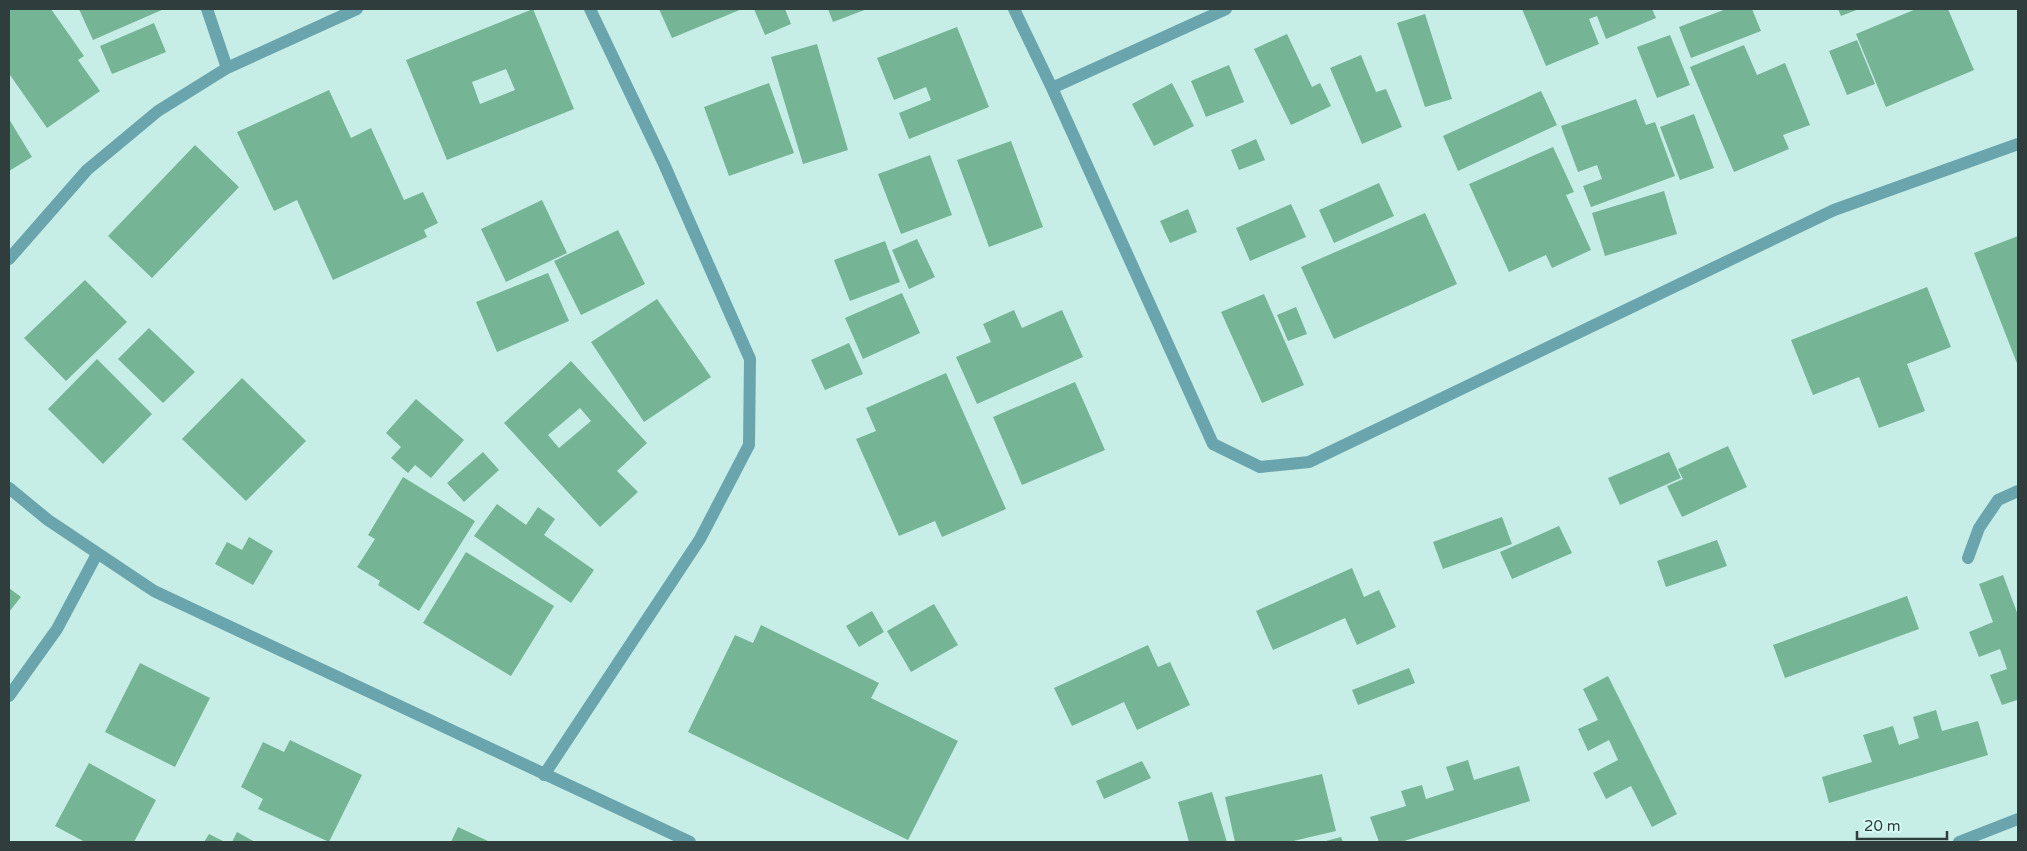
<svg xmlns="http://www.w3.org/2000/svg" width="2027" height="851" viewBox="0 0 2027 851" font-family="'Varela Round',sans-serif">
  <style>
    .building { fill: #75b596; fill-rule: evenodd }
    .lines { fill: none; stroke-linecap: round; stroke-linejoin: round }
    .minor { stroke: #6aa5ad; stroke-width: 12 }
  </style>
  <rect width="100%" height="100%" fill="#c7ede7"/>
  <!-- building -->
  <path class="building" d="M9,9H51L84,56L78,60L100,91L47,128L10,75L9,76Z
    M79,9H164L93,40Z
    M533,9L574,109L447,160L406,60ZM506,69L515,90L480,104L472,82Z
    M659,9H742L672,38Z
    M754,9H785L791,24L765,35Z
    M828,9H867L833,22Z
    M1522,9H1652L1656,18L1606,39L1597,16L1589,19L1599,44L1546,66Z
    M1726,9H1752L1761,31L1691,58L1679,27Z
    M1838,9H1859L1841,16Z
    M1916,9H1948L1974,70L1886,107L1856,34Z
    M1425,14L1452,99L1425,107L1397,23Z
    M154,23L166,52L112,74L100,46Z
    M957,27L989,107L909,139L899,113L931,100L926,87L894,100L877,58Z
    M1287,34L1312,87L1320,83L1331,106L1291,125L1254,49Z
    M1670,35L1690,85L1657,98L1637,47Z
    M1857,40L1875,84L1847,95L1829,51Z
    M817,44L848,150L803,164L771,57Z
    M1744,45L1757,75L1785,63L1810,125L1783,135L1789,149L1734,172L1690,67Z
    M1361,55L1376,92L1386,89L1402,127L1362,144L1330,68Z
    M1229,65L1244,102L1206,117L1191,81Z
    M769,83L794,153L729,176L704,107Z
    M1172,83L1194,126L1154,146L1132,104Z
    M329,90L351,138L371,128L404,200L423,192L438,223L424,230L427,237L333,280L297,200L274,211L237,132Z
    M1541,91L1557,125L1458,171L1443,136Z
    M1636,99L1646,125L1655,122L1675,176L1591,207L1583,186L1602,179L1597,165L1578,172L1561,126Z
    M1694,114L1714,168L1680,180L1660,127Z
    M9,119L32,157L9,171Z
    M1256,139L1265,160L1239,170L1231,150Z
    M1011,141L1043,227L989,247L957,160Z
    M195,145L239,187L152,278L108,236Z
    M1553,147L1574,192L1566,195L1591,250L1552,268L1546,255L1509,272L1469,184Z
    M930,155L952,215L901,234L878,174Z
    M1379,183L1394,216L1334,243L1319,210Z
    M1664,191L1677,234L1605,256L1592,213Z
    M542,200L567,253L506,282L481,229Z
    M1291,204L1306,237L1250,261L1236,228Z
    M1188,209L1197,232L1170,243L1160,221Z
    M1425,213L1457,284L1334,339L1301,267Z
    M618,230L645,284L581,315L554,261Z
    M2018,236V366L1974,253Z
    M917,239L935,277L909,289L892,250Z
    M885,241L900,282L850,301L834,260Z
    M548,273L569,321L497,352L476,302Z
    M85,280L127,322L66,381L24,338Z
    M1927,287L1951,347L1907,364L1925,411L1879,428L1859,377L1813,395L1791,340Z
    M902,293L920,333L863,359L845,318Z
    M1264,294L1304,385L1262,403L1221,312Z
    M657,299L711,377L644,422L591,342Z
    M1296,307L1307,334L1288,341L1277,315Z
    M1014,310L1022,328L1062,310L1083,357L977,404L956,357L991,342L983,324Z
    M149,328L195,372L163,403L118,359Z
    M849,343L863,374L825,390L811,360Z
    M97,359L152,414L103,464L48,409Z
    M571,361L647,443L617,471L638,492L600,527L504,423ZM580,408L591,421L559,448L548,435Z
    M946,373L1006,509L942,537L935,521L899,536L856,439L876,431L866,408Z
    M242,378L306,441L246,501L182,439Z
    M1075,382L1105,450L1022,485L993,417Z
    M416,399L464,440L431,478L415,465L408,473L391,458L401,447L386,433Z
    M1728,446L1747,487L1682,517L1667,486L1683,479L1678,469Z
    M483,452L499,470L464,502L447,483Z
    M1669,452L1681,478L1620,505L1608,478Z
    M403,477L475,521L419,611L378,585L380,581L357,567L375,539L368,535Z
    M497,504L526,525L538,507L555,519L544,535L594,570L571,603L474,536Z
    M1502,517L1512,544L1443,569L1433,542Z
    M1559,526L1572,553L1512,579L1500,552Z
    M249,537L273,551L253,585L215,564L227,542L242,550Z
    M1717,540L1727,566L1666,587L1657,561Z
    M466,552L554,606L511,676L423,623Z
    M1352,568L1364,597L1379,590L1396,627L1357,645L1345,618L1273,650L1256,611Z
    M2003,575L2018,615V704L2017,700L2002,705L1990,675L2007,669L2000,649L1979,657L1969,632L1993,622L1979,584Z
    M9,588L21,597L9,612Z
    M1907,596L1919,629L1785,678L1773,645Z
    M934,604L958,645L911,672L887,631Z
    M872,611L884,632L859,647L846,626Z
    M761,625L879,683L871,698L958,741L908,840L688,732L735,635L753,643Z
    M1148,645L1158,667L1170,662L1190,705L1137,730L1124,702L1072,726L1054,688Z
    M140,663L210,698L175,767L105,732Z
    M1409,668L1415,683L1358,705L1352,690Z
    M1608,676L1677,814L1652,827L1631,786L1606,799L1593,773L1618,760L1609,740L1588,751L1578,729L1598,720L1583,689Z
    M1936,710L1942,731L1978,721L1988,755L1829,803L1822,777L1872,762L1863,735L1893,726L1899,745L1919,738L1913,717Z
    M290,740L362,775L329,842L258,809L263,799L241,787L263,742L284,752Z
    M1468,760L1474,780L1519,766L1530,801L1401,842H1379L1370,817L1406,806L1401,791L1422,785L1426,799L1454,790L1446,767Z
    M1142,761L1151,778L1104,799L1096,781Z
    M89,763L156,800L134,842H85L55,826Z
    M1322,774L1336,831L1289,842H1235L1225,797Z
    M1212,792L1227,842H1189L1178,802Z
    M458,827L490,842H451Z
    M237,832L255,842H232Z
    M209,834L225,842H204Z
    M1341,837L1343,842H1322Z"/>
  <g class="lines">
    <!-- minor -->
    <path class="minor" d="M207,9L227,68
      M1014,9L1052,88L1213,444L1260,467L1309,462L1834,210L2018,144
      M1052,88L1226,9
      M9,259L87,170L158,111L227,68L357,9
      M9,488L48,520L154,591L690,842
      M1968,558L1979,528L1998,500L2018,491
      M9,696L57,629L97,554
      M544,775L700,539L749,445L750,359L664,164L590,9
      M1959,842L2018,819"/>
  </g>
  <!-- border -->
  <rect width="2027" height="851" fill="none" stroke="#2f3e3c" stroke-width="20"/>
  <!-- scale -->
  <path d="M1857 831v8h90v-8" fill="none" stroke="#2f3e3c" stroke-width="2.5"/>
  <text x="1864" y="831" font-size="15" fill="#2f3e3c" stroke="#d4faf4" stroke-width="4" paint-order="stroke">20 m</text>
</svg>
